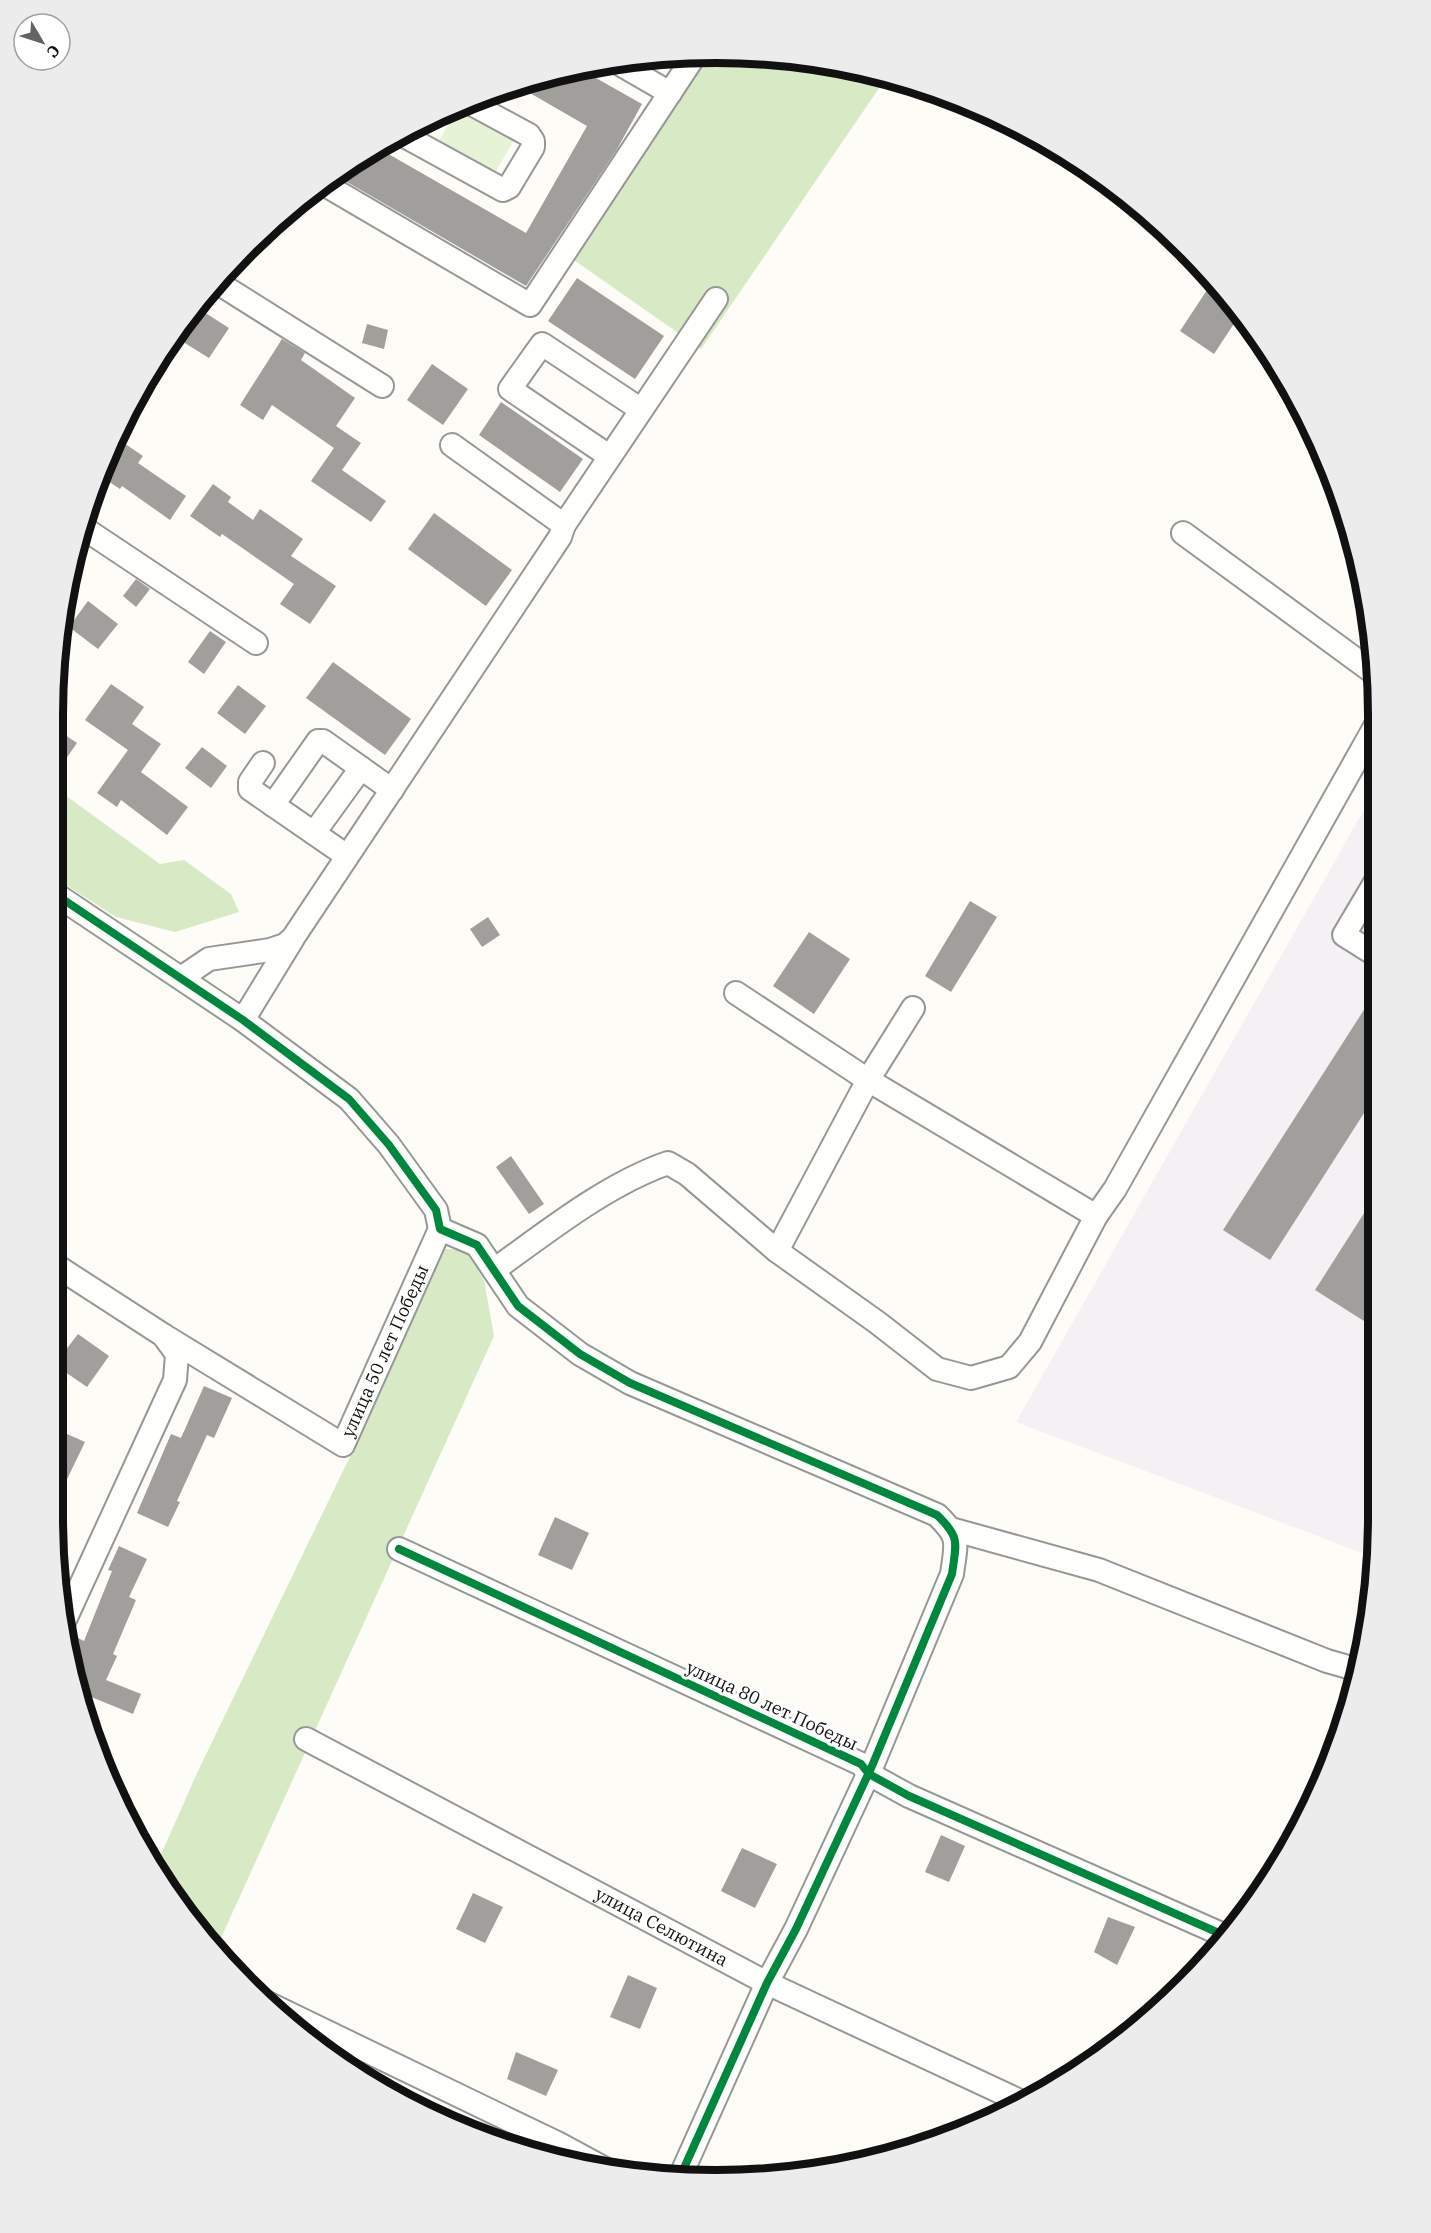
<svg xmlns="http://www.w3.org/2000/svg" width="1431" height="2233" viewBox="0 0 1431 2233" font-family="'IBM Plex Serif',serif">
  <style>
    .industrial { fill: #f5f0f3 }
    .green { fill: #e7f3d7 }
    .forest { fill: #d8eac5 }
    .building { fill: #a19f9c }
    .lines { fill: none; stroke-linecap: round; stroke-linejoin: round }
    .minor-casing { stroke: #979795; stroke-width: 26 }
    .minor { stroke: #fffffe; stroke-width: 22 }
    .cycleway-casing { stroke: #fff; stroke-width: 11 }
    .cycleway { stroke: #00873e; stroke-width: 8 }
    .labels { text-anchor: middle; stroke-width: 6; stroke-linejoin: round; paint-order: stroke }
    .street-label { font-size: 18px; fill: #111; stroke: #fff }
    .rim { fill: none; stroke: #111; stroke-width: 8 }
  </style>
  <rect width="100%" height="100%" fill="#fdfcf7"/>
  <!-- industrial -->
  <path class="industrial" d="M1377,787L1373,1557L1016,1422Z"/>
  <!-- green -->
  <path class="green" d="M457,108L514,140L495,173L439,141Z"/>
  <!-- forest -->
  <path class="forest" d="M707,55L802,58L886,78L701,349L571,258Z
    M58,790L160,864L184,860L231,894L239,912L175,932L116,917L58,880Z
    M432,1248L467,1250L484,1280L494,1336L216,1949L164,1886L155,1868L198,1771L358,1440L359,1416Z"/>
  <!-- building -->
  <path class="building" d="M580,69L642,104L616,151L526,286L335,175L378,148L526,233L587,126L516,85L544,75Z
    M577,278L664,336L635,379L548,321Z
    M1207,290L1241,313L1214,354L1180,331Z
    M196,307L229,328L209,358L175,337Z
    M367,324L388,330L384,349L362,343Z
    M282,339L305,353L301,360L355,398L336,426L361,443L342,470L386,501L371,522L311,481L334,448L272,405L263,420L240,405Z
    M432,364L468,389L443,425L407,400Z
    M501,402L583,459L560,492L479,435Z
    M115,437L143,456L138,463L186,496L170,520L122,486L120,489L105,479L112,468L103,462Z
    M213,484L231,497L228,502L253,520L260,509L303,539L291,556L336,586L310,624L280,604L294,584L222,534L220,537L190,516Z
    M434,513L512,570L486,606L408,549Z
    M136,579L150,589L136,607L123,596Z
    M88,601L118,624L98,649L69,627Z
    M210,631L226,642L204,674L188,662Z
    M333,662L411,719L385,755L306,698Z
    M111,684L144,707L132,724L161,744L141,772L188,807L167,835L121,800L117,807L97,793L128,750L85,720Z
    M238,685L266,706L245,734L217,713Z
    M58,730L77,743L58,770Z
    M202,747L227,766L211,788L185,768Z
    M970,901L997,917L951,992L925,976Z
    M488,917L500,935L482,947L470,929Z
    M809,932L850,959L814,1014L773,986Z
    M1376,991L1375,1096L1270,1260L1223,1230Z
    M511,1156L544,1204L529,1214L496,1167Z
    M1375,1196L1374,1306L1364,1321L1315,1290Z
    M78,1334L109,1356L87,1387L58,1367V1360Z
    M204,1386L232,1398L214,1438L207,1435L177,1501L180,1502L168,1527L137,1513L171,1434L181,1438Z
    M58,1430L85,1442L58,1498Z
    M555,1517L589,1533L572,1570L538,1555Z
    M119,1546L147,1559L129,1597L136,1600L113,1654L117,1656L106,1680L141,1694L133,1714L79,1692L70,1656L78,1638L84,1641L112,1571L108,1570Z
    M941,1835L965,1846L949,1882L925,1872Z
    M742,1848L777,1864L755,1908L721,1891Z
    M473,1893L503,1907L485,1943L456,1929Z
    M1108,1917L1135,1927L1117,1965L1094,1952Z
    M628,1975L657,1988L640,2029L610,2017Z
    M516,2052L558,2070L546,2096L507,2079Z"/>
  <g class="lines">
    <defs>
      <g id="minor">
        <path d="M618,63L670,93"/>
        <path d="M401,134L503,190L509,187L533,147V141L529,135L470,103"/>
        <path d="M322,183L530,305L695,55"/>
        <path d="M215,281L382,386"/>
        <path d="M609,456L510,389L542,344L640,409"/>
        <path d="M564,525L716,299"/>
        <path d="M85,529L256,643"/>
        <path d="M1183,533L1377,675"/>
        <path d="M263,763L250,782V789L347,856"/>
        <path d="M273,805L318,741H323L392,790"/>
        <path d="M314,833L361,768"/>
        <path d="M58,896L243,1020L349,1099L389,1145L436,1210L440,1229L477,1245L518,1306L580,1354L630,1383L937,1515C961,1538 956,1543 952,1574L872,1766L796,1929L767,1983L680,2177"/>
        <path d="M1376,955L1344,935L1376,881"/>
        <path d="M181,978L209,959L270,950L285,945L293,938L560,537L564,525L452,445"/>
        <path d="M736,993L868,1080L1096,1216"/>
        <path d="M243,1020L292,940"/>
        <path d="M777,1251L868,1080L913,1008"/>
        <path d="M58,1267L163,1335L177,1354L175,1380L63,1624"/>
        <path d="M494,1270C547,1232 607,1184 668,1163L687,1174L777,1251L878,1323L937,1369L971,1378L1009,1367L1030,1342L1096,1216L1115,1189L1377,723"/>
        <path id="s1" d="M163,1335L343,1445L440,1229"/>
        <path d="M951,1529L1099,1570L1327,1661L1355,1669"/>
        <path d="M399,1549L861,1764L869,1774L909,1796L1228,1937"/>
        <path id="s2" d="M306,1739L767,1983L1024,2103"/>
        <path d="M265,2002L559,2144L607,2170"/>
      </g>
    </defs>
    <!-- minor casing -->
    <use href="#minor" class="minor-casing"/>
    <!-- minor -->
    <use href="#minor" class="minor"/>
    <defs>
      <path id="cycleway" d="M58,896L243,1020L349,1099L389,1145L436,1210L440,1229L477,1245L518,1306L580,1354L630,1383L937,1515C961,1538 956,1543 952,1574L872,1766L796,1929L767,1983L680,2177
        M399,1549L861,1764L869,1774L909,1796L1228,1937"/>
    </defs>
    <!-- cycleway casing -->
    <use href="#cycleway" class="cycleway-casing"/>
    <!-- cycleway -->
    <use href="#cycleway" class="cycleway"/>
  </g>
  <g class="labels">
    <!-- street labels -->
    <g class="street-label">
      <text dy="6" stroke="none"><textPath href="#s1" startOffset="314">улица 50 лет Победы</textPath></text>
      <text transform="translate(772 1706) rotate(25)" y="6">улица 80 лет Победы</text>
      <text dy="6" stroke="none"><textPath href="#s2" startOffset="402">улица Селютина</textPath></text>
    </g>
  </g>
  <!-- crop -->
  <path d="M0 0H1431V2233H0ZM715 63H716A652 652 0 0 1 1368 715V1518A652 652 0 0 1 716 2170H715A652 652 0 0 1 63 1518V715A652 652 0 0 1 715 63Z" fill="#ececec" fill-rule="evenodd"/>
  <path class="rim" d="M715 63H716A652 652 0 0 1 1368 715V1518A652 652 0 0 1 716 2170H715A652 652 0 0 1 63 1518V715A652 652 0 0 1 715 63Z"/>
  <!-- north arrow -->
  <g transform="translate(42 42) rotate(129)"><circle r="28" fill="#ffffff" stroke="#a0a0a0" stroke-width="1.5"/>
  <path d="M0-4.5L10 22L0 15L-10 22Z" fill="#646362"/>
  <text y="-9" font-size="16" font-weight="bold" text-anchor="middle" fill="#111111">С</text>
  </g>
</svg>
